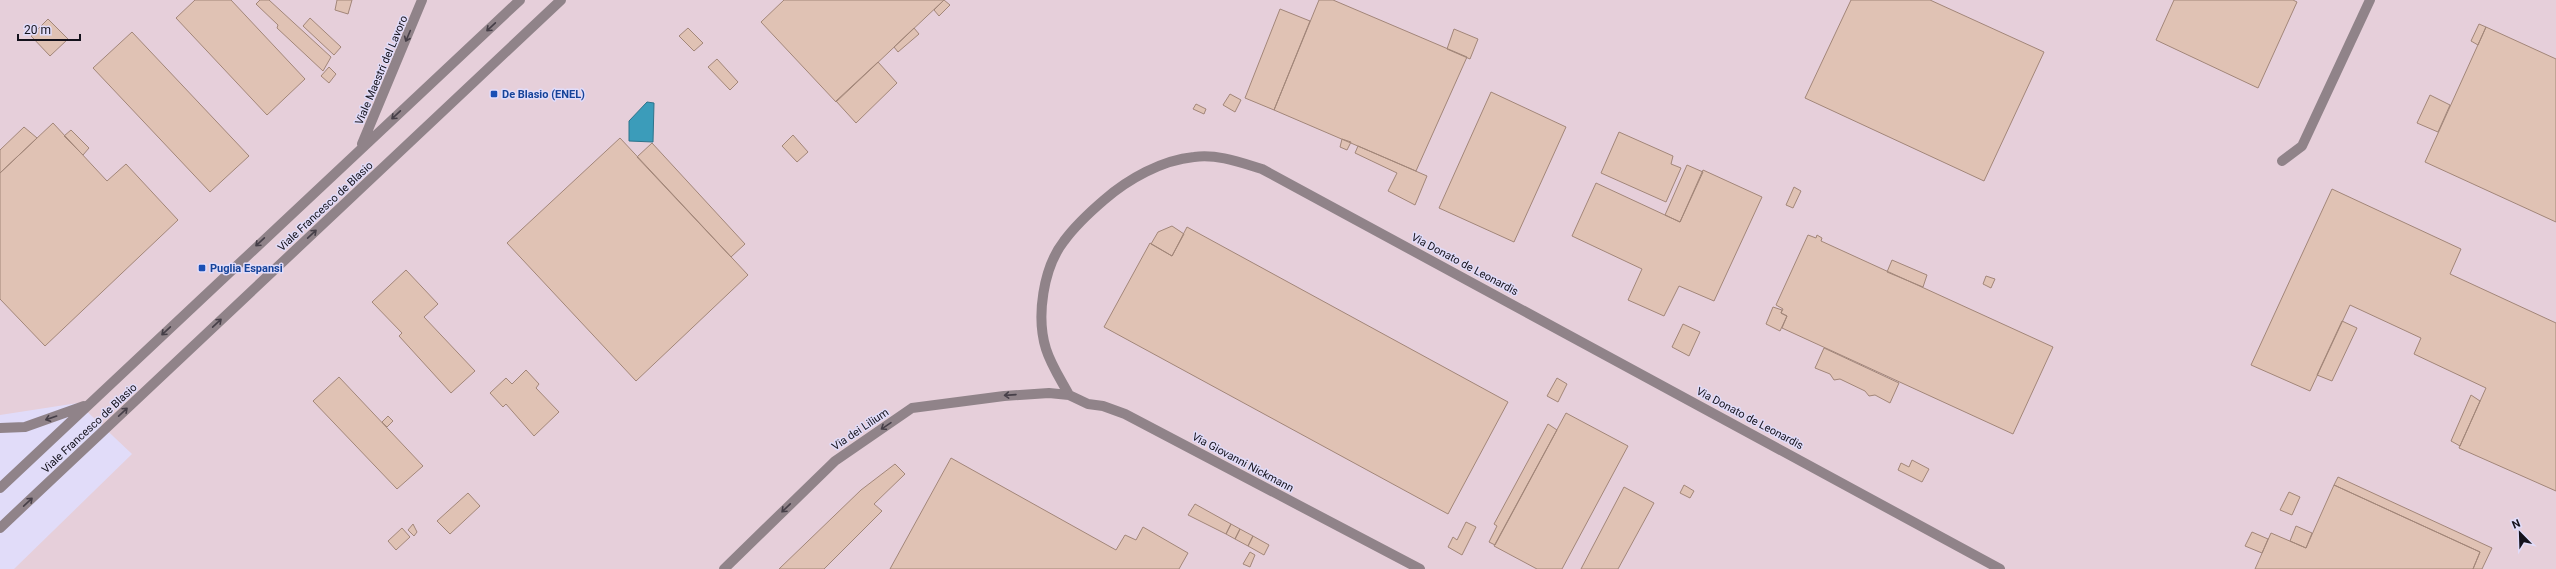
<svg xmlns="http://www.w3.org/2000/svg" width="2556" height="569" viewBox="0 0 2556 569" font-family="Roboto,sans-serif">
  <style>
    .industrial { fill: #e6cfda }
    .water { fill: #3b9cba; stroke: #2f738b }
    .building { fill: #e0c2b4; stroke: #a28679 }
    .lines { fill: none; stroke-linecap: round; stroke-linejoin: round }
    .minor { stroke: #908389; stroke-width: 10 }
    .oneway { stroke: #463f48 }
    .transit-dot { fill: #1a4fb4; stroke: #e1dcf9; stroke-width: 1.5 }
    .labels { text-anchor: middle; stroke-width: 3; stroke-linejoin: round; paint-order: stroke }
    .street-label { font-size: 11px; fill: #14121c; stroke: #e1dcf9 }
    .transit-label { font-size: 11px; font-weight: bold; fill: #164399; stroke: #e1dcf9; text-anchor: start }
  </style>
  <rect width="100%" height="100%" fill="#e1dcf9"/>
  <!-- industrial -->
  <path class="industrial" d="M0,0H2556V569H14L132,454L78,403L0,415Z"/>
  <!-- water -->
  <path class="water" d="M647,102L654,103L653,142L629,141V121Z"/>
  <!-- building -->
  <path class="building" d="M195,0H231L305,79L267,115L176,18Z
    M260,0H269L331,57L323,71L277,28L278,25L256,4Z
    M337,0H352L348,14L335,10Z
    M784,0H944L836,102L761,22Z
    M944,0L950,5L939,16L934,10Z
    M1319,0H1333L1467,57L1416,171L1274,110Z
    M1851,0H1930L2044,52L1984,181L1805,98Z
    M2174,0H2293L2297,2L2258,88L2156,40Z
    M1280,9L1310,21L1274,110L1245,98Z
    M310,18L341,47L334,55L303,26Z
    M48,19L68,39L50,56L31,36Z
    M2479,24L2486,27L2478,45L2471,41Z
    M2486,27L2556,59V222L2425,162Z
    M688,28L703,43L694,51L679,36Z
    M914,28L919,34L898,52L894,47Z
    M1454,29L1478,39L1470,59L1447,49Z
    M132,32L249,156L210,192L93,68Z
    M717,59L738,82L730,90L708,67Z
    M878,62L897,83L856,123L836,101Z
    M329,67L336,74L329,83L321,76Z
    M1491,92L1566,127L1514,242L1439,208Z
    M1230,94L1241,100L1235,112L1223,105Z
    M2430,95L2450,105L2438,132L2417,123Z
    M1196,104L1206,109L1204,114L1193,109Z
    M53,123L107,181L126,164L178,220L45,346L0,299V173Z
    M24,127L37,138L0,173V150Z
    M71,130L89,148L83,155L64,136Z
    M1619,132L1673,156L1671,164L1681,168L1666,202L1601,173Z
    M793,135L808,152L797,162L782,146Z
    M620,138L748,275L636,381L507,243Z
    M1342,139L1351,142L1347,150L1340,147Z
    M652,143L745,244L731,257L637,157Z
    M1358,146L1427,176L1415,205L1388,191L1397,173L1355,153Z
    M1687,165L1703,172L1680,222L1665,215Z
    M1703,170L1762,197L1714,301L1679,286L1664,316L1628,300L1642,269L1572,236L1596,183L1680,222Z
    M1794,187L1801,191L1793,208L1786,205Z
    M2332,189L2461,249L2450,274L2556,323V491L2459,448L2486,388L2414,354L2421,338L2350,305L2310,391L2251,365Z
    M1172,226L1184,234L1172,256L1151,244L1158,232Z
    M1187,227L1508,402L1448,514L1104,327L1150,243L1172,256Z
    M1808,235L1816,238L1817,235L1822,238L1821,241L2053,347L2013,434L1782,328L1787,316L1781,313L1783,309L1776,305Z
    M1892,260L1927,275L1923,287L1887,272Z
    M406,270L438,304L424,317L475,371L451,393L399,336L402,333L372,302Z
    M1986,276L1995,279L1991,288L1983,284Z
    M1773,307L1782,310L1781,313L1787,316L1780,331L1766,324Z
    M2342,321L2357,328L2332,381L2317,375Z
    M1683,324L1700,332L1689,356L1672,347Z
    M1824,348L1899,383L1890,403L1875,395L1869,396L1865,391L1840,379L1834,380L1830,374L1815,368Z
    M526,370L539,384L536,388L559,412L534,436L506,404L503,407L490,393L506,378L512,384Z
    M339,377L423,466L397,489L313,401Z
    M1557,378L1567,384L1558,402L1547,396Z
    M2471,395L2480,401L2460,446L2451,441Z
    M1566,413L1628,446L1562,569H1537L1494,546Z
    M388,416L393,421L387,427L382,422Z
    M1548,424L1557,430L1495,545L1489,542L1497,526L1494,524Z
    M951,458L1116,550L1125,535L1136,540L1143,527L1188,553L1179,569H890Z
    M1912,460L1929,469L1922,482L1898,470L1901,463L1909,467Z
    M895,464L905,474L874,504L882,511L824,569H779L861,490Z
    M2338,477L2492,548L2482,569H2473L2480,552L2334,485Z
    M1684,485L1694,491L1690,498L1680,493Z
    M2334,485L2480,552L2473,569H2255L2271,533L2306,548Z
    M1624,487L1654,503L1618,569H1581Z
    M2289,492L2300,497L2292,515L2280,510Z
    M468,493L480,506L450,534L437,521Z
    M1195,504L1231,524L1226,534L1188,515Z
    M1466,522L1476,527L1462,555L1448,547L1453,537L1457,540Z
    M413,524L417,532L414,536L408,530Z
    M1231,524L1240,529L1235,539L1226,534Z
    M2296,526L2312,533L2306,548L2290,541Z
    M402,528L410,537L396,550L388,541Z
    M1240,529L1253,536L1248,546L1235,539Z
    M2252,532L2268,539L2262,553L2245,546Z
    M1253,536L1269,545L1264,555L1248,546Z
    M1250,552L1255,555L1250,567L1243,564Z"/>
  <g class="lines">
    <!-- minor -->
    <path class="minor" d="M362,144L422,0
      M2282,161L2302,146L2370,0
      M1069,395C1061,380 1051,365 1046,349C1036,317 1043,268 1064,241C1075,226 1090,212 1104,200C1128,179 1162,160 1194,157C1218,154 1239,162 1262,169L2000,569
      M0,428L25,427L84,406
      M0,488L520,0
      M0,528L561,0
      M724,569L835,461L912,408L1004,396L1049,393L1069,395L1088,404L1103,406L1125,414L1420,569"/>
  </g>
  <!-- one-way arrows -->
  <defs><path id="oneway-shaft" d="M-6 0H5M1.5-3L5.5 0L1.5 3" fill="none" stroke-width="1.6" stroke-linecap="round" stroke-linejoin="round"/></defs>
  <g class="oneway">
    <use href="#oneway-shaft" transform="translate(491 27) rotate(137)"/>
    <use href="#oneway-shaft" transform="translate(408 36) rotate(113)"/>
    <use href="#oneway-shaft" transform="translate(396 115) rotate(137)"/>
    <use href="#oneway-shaft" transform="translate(312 234) rotate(-43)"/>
    <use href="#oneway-shaft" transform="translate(260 242) rotate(137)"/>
    <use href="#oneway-shaft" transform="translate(217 323) rotate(-43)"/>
    <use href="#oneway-shaft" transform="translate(166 331) rotate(137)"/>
    <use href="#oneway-shaft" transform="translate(1010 395) rotate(176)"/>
    <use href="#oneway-shaft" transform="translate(123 412) rotate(-43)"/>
    <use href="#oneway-shaft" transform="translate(51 418) rotate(161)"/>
    <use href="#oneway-shaft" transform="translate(886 426) rotate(146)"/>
    <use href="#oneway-shaft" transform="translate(28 502) rotate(-43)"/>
    <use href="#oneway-shaft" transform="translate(786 508) rotate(136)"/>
  </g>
  <!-- markers -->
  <g class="transit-dot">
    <rect x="490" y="90" width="8" height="8" rx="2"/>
    <rect x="198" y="264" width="8" height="8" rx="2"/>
  </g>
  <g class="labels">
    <!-- street labels -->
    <g class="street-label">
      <text transform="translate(381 70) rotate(-67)" y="4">Viale Maestri del Lavoro</text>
      <text transform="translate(325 206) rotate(-43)" y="4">Viale Francesco de Blasio</text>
      <text transform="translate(1465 264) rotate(28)" y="4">Via Donato de Leonardis</text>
      <text transform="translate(1750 418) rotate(28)" y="4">Via Donato de Leonardis</text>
      <text transform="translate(89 428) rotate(-43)" y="4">Viale Francesco de Blasio</text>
      <text transform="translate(860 429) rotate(-34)" y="4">Via dei Lilium</text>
      <text transform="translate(1243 462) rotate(28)" y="4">Via Giovanni Nickmann</text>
    </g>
    <!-- transit labels -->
    <g class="transit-label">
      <text x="502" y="98">De Blasio (ENEL)</text>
      <text x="210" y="272">Puglia Espansi</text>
    </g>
  </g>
  <!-- north arrow -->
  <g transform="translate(2520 533) rotate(337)" stroke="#e1dcf9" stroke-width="3" paint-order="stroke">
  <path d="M0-3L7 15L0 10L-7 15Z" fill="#14121c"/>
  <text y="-6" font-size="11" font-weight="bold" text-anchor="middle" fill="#14121c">N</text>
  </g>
  <!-- scale -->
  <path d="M18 34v6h62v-6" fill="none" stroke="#14121c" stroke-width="2"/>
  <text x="24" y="34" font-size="12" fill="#14121c" stroke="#e1dcf9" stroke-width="3" paint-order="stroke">20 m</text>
</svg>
